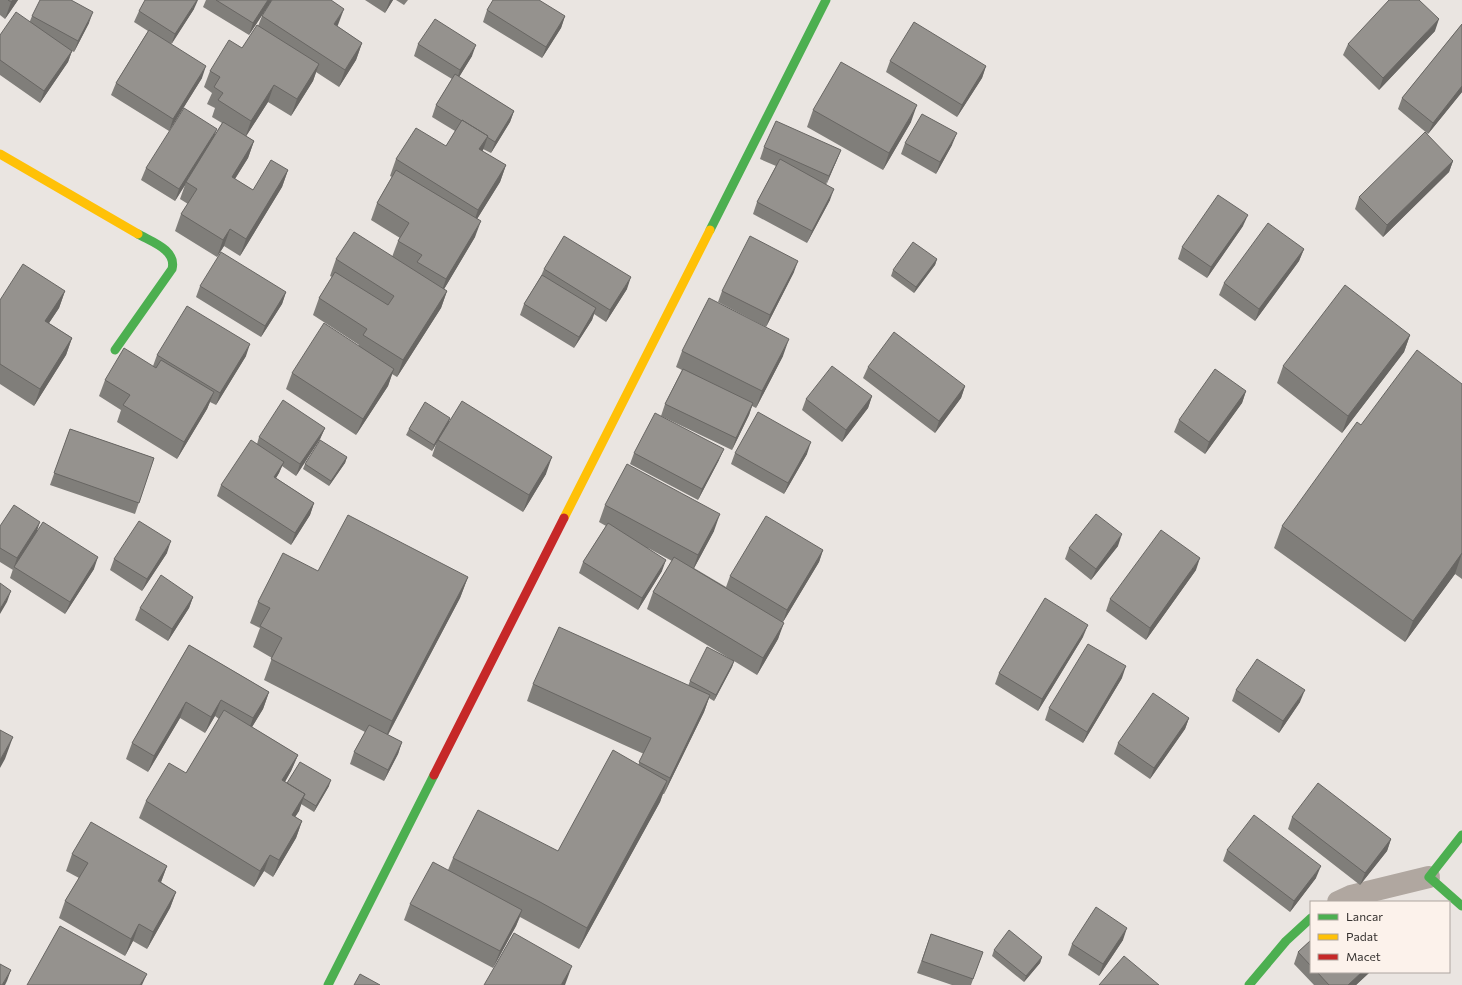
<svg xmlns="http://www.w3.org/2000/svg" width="1462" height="985" viewBox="0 0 1462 985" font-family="Commissioner,sans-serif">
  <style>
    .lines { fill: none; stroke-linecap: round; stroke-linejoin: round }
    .street { stroke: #b0a7a0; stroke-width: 22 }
    .fast { stroke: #4caf50; stroke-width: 9 }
    .slow { stroke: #ffc107; stroke-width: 9 }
    .jam { stroke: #c62828; stroke-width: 9 }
    .wall { fill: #807e7a }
    .shaded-wall { fill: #686663 }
    .building { fill: #95928e; stroke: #686663 }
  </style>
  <rect width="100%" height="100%" fill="#eae5e1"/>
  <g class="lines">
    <!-- street -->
    <path class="street" d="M1338,902L1351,896L1429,877"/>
    <!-- fast -->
    <path class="fast" d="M710,230L826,0
      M115,350L172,269C177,250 152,242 138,234
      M1462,835L1429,877L1462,906
      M328,985L434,775
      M1249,985L1286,941L1311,918"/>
    <!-- slow -->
    <path class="slow" d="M0,154L138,234
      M564,518L710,230"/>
    <!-- jam -->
    <path class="jam" d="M434,775L564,518"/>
  </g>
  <!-- wall -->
  <path class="wall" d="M0,0H18L5,19L0,15Z
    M206,0H272L249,35L203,7Z
    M365,0H393L385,13Z
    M396,0H408L404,5Z
    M194,9L171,44L202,78L169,131L111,95L116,83L148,31L134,22L139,11Z
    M487,10L565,16L561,28L542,58L483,22Z
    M32,16L89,23L74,52L72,51L68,62L40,103L0,75V35L30,21Z
    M262,16L338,25L337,26L362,43L356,60L339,87L316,72L313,81L291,116L268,102L246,136L254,141L248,158L235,179L253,190L288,170L282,187L240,256L224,246L217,257L175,231L181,214L188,204L180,199L185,185L175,201L141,180L146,168L215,135L222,123L212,117L215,108L207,104L212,93L204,87L210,71L242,48L258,26Z
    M1462,24V92L1428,134L1398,109L1402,98Z
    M1435,31L1379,90L1343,55L1348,44Z
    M418,44L472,56L459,77L514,111L510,122L491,153L483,149L482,151L506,165L500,182L477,219L475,237L444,289L447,291L441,308L397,377L392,374L388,386L356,435L286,389L292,373L359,346V345L313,315L319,298L332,277L330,276L336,259L392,257L398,241L400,238L371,220L377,203L392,177L390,176L396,159L446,146L455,131L432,117L436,105L452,79L414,56Z
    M890,61L986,66L982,78L957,117L886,72Z
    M813,110L911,122L883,170L807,127Z
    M905,143L952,145L936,174L901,154Z
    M764,147L841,150L836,162L826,184L830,200L807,243L753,214L757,202L776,166L760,159Z
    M1453,161L1449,172L1383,237L1355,209L1359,197Z
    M1243,226L1207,278L1178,259L1182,247Z
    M1304,249L1299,261L1255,321L1219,295L1224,283Z
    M937,259L935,265L914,293L891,276L893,270Z
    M544,269L627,289L606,322L594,314L592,320L574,348L520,315L524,304L541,276Z
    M794,272L766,327L718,302L722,291Z
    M200,286L286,292L282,304L261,337L196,297Z
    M65,291L59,308L49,323L72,338L66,355L34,406L0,384V300Z
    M1410,335L1404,352L1342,433L1277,383L1283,366Z
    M682,351L783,356L756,408L752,406L749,415L732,450L661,416L665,404L682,370L676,367Z
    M157,355L246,356L216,405L210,402L207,409L177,459L117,422L121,410L99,396L105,380L153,366Z
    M868,367L965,386L961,398L935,433L863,378Z
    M1462,384V579L1455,574L1405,642L1274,548L1282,526L1361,425Z
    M1246,391L1242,403L1205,454L1174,432L1179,420Z
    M872,396L868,408L842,442L802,410L806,399Z
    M450,418L449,421L546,474L523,512L432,456L437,441L432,451L406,435L409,429Z
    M325,428L320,439L296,476L282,466L279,473L276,478L314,503L310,515L291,545L217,496L221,485L257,444L259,437Z
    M70,429L154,458L135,514L50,485Z
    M634,453L719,460L698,500L630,464Z
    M735,453L807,454L784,494L731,464Z
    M347,457L345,463L329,486L303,469L305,464Z
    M605,505L714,531L694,568L726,587L730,576L823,550L819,562L783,622L778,639L757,675L734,661L732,667L714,701L709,698L704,712L664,794H663L660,802L579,949L520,917L516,926L493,968L404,920L410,904L448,870L453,858L558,851L638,765L644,754L527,701L533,684L688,686L690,681L732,660L647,609L653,592L672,561L648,548L662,571L638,610L579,573L583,562L606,526L599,522Z
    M0,526L37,531L94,569L65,614L10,578L13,569V570L0,562Z
    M1118,546L1091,580L1065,559L1069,548Z
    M167,553L142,591L110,570L114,559Z
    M1196,570L1146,640L1106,611L1110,599Z
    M318,571L468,577L460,598L388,735L402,742L398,754L384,781L350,764L354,752L365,732L264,680L272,658L253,647L260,628L250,623L258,602Z
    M193,597L189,608L168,641L135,620L140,608Z
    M1083,637L1038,711L995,684L999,673Z
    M189,645L269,692L263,709L252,727L298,755L291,771L285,782L287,783L329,786L314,812L301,804L299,811L295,817L302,821L296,838L273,877L264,871L254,887L139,818L146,801L186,773L219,719L215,716L205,733L180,718L148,772L126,759L132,743Z
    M1122,678L1083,743L1045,720L1049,708Z
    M1236,690L1300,702L1279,733L1232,701Z
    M1189,718L1185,729L1150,779L1114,754L1118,743Z
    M1292,817L1391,839L1387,851L1360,885L1288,829Z
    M1227,850L1316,878L1290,912L1223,861Z
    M72,854L167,866L161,882L176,892L170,908L147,949L133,941L125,956L59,918L65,901L79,878L66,871Z
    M931,934L983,952L971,985H952L917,973Z
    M1123,940L1099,976L1068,955L1072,944Z
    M1311,940V972H1370L1356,985H1314L1294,964L1298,952Z
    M994,950L1042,957L1040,963L1024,982L992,956Z"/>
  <!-- shaded-wall -->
  <path class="shaded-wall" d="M13,0H18L5,19L11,2Z
    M197,0H198L194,9L171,45L175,34Z
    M268,0H272L249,35L253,23Z
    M390,0H393L385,13Z
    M344,9L338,25L328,41L334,24Z
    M93,12L89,23L74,52L78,41Z
    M565,16L561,28L542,58L546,47Z
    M1439,19L1435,31L1379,90L1383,78Z
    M362,43L356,60L339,87L345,70Z
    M476,45L472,56L456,82L460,70Z
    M72,51L68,62L40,103L44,91Z
    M319,64L313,81L291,116L297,99Z
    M206,66L202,78L169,131L173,119Z
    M986,66L982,78L957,117L962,105Z
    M274,85L268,102L245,138L251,121Z
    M1462,86V92L1428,134L1433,123Z
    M917,105L911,122L883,170L889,153Z
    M514,111L510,122L491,153L495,142Z
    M217,129L213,140L186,182L185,185L175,201L179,189Z
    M957,133L952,145L936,174L940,162Z
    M488,136L482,153L479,149Z
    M254,141L248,158L226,193L232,177Z
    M841,150L836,162L825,188L829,176Z
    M1453,161L1449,172L1383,237L1387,225Z
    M506,165L500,182L472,227L478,210Z
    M288,170L282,187L240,256L246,239Z
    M834,189L830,200L807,243L812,231Z
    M1248,215L1243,226L1207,278L1211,267Z
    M481,221L475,237L440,296L446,279Z
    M230,229L224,246L217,257L223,240Z
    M1304,249L1299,261L1255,321L1259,309Z
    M937,259L935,265L914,293L916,287Z
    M798,261L794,272L766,327L770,315Z
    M631,277L627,289L606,322L610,310Z
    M65,291L59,308L39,338L45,321Z
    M447,291L441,308L397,377L403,360Z
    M286,292L282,304L261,337L265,326Z
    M596,308L592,320L574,348L579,337Z
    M1410,335L1404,352L1342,433L1348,416Z
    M72,338L66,355L34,406L40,389Z
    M789,339L783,356L756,408L762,391Z
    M250,344L246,356L216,405L220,393Z
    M394,369L388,386L356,435L363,419Z
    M965,386L961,398L935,433L939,421Z
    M1246,391L1242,403L1205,454L1209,442Z
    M214,392L207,409L177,459L184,442Z
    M872,396L868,408L842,442L846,430Z
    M753,403L749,415L732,450L736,438Z
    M450,418L448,424L432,451L434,445Z
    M325,428L320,439L296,476L300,464Z
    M811,442L807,454L784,494L788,483Z
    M724,449L719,460L698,500L702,489Z
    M347,457L345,463L329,486L331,481Z
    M552,457L546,474L523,512L529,495Z
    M284,462L279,473L270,488L274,477Z
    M314,503L310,515L291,545L295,533Z
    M720,514L714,531L692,572L698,555Z
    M40,522L36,534L14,567L13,570L17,558Z
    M1122,534L1118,546L1091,580L1096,569Z
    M171,541L167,553L142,591L147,579Z
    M823,550L819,562L783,622L787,610Z
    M1462,553L1455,574L1405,642L1413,621Z
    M98,557L94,569L65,614L70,602Z
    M1200,558L1196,570L1146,640L1150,628Z
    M666,560L662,571L638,610L642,598Z
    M468,577L460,598L384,742L392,721Z
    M11,591L7,602L0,614V609Z
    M193,597L189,608L168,641L172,629Z
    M784,623L778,639L757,675L763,658Z
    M1088,625L1083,637L1038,711L1042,699Z
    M734,661L732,667L714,701L716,695Z
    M1126,666L1122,678L1083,743L1087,732Z
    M1305,690L1300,702L1279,733L1283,721Z
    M269,692L263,709L247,735L253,718Z
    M710,695L704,712L664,794L670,778Z
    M221,700L215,716L205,733L211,717Z
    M186,702L180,718L148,772L154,756Z
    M1189,718L1185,729L1150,779L1154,768Z
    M13,737L5,759L0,768V760Z
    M402,742L398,754L384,781L388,770Z
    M298,755L291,771L276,797L282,780Z
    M331,780L329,786L314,812L316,806Z
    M667,781L660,802L579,949L587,928Z
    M305,794L299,811L286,831L292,815Z
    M302,821L296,838L273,877L279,860Z
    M1391,839L1387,851L1360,885L1365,873Z
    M270,855L264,871L254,887L260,871Z
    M167,866L161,882L158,881Z
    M1321,866L1316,878L1290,912L1294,901Z
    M176,892L170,908L147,949L153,932Z
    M522,910L516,926L493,968L500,951Z
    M139,924L133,941L125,956L131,939Z
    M1127,928L1123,940L1099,976L1103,964Z
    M1042,957L1040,963L1024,982L1026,976Z
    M572,966L565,985H561Z
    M11,970L7,981L5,985H2Z
    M1362,972H1370L1356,985H1348Z
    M147,974L142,985H140Z"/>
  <!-- building -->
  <path class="building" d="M8,0H13L11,2Z
    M40,0H71L93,12L78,41L32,16Z
    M145,0H197L175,34L139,11Z
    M216,0H268L253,23Z
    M272,0H331L344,9L334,24L362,43L345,70L262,16Z
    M493,0H539L565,16L546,47L487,10Z
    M1389,0H1419L1439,19L1383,78L1348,44Z
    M16,12L72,51L44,91L0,60V35Z
    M435,19L476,45L460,70L418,44Z
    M914,22L986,66L962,105L890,61Z
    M1462,24V86L1433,123L1402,98Z
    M257,25L319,64L297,99L274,85L251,121L218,100L223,93L214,87L220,77L210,71L229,40L242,48Z
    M149,30L206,66L173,119L116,83Z
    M841,62L917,105L889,153L813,110Z
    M455,74L514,111L495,142L487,137L488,136L462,120V121L436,105Z
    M184,108L217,129L179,189L146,168Z
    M922,114L957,133L940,162L905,143Z
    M462,120L488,136L479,149L506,165L478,210L396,159L416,128L446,146Z
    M776,121L841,150L829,176L764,147Z
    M223,122L254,141L232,177L253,190L271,160L288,170L246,239L230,229L223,240L181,214L197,189L186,182Z
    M1425,132L1453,161L1387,225L1359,197Z
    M780,159L834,189L812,231L757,202Z
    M396,170L481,221L446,279L417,262L422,255L398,241L409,223L377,203Z
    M1218,195L1248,215L1211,267L1182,247Z
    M1268,223L1304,249L1259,309L1224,283Z
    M354,232L447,291L403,360L363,335L367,329L319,298L335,272L388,305L394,296L336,259Z
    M564,236L631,277L610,310L544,269Z
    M750,236L798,261L770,315L722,291Z
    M913,242L937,259L916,287L893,270Z
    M221,252L286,292L265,326L200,286Z
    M23,264L65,291L45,321L72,338L40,389L0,364V300Z
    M542,275L596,308L579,337L524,304Z
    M1345,285L1410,335L1348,416L1283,366Z
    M709,298L789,339L762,391L682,351Z
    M187,306L250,344L220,393L157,355Z
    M324,323L394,369L363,419L292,373Z
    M894,332L965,386L939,421L868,367Z
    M124,348L156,368L161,360L214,392L184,442L123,405L130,395L105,380Z
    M1417,350L1462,384V553L1413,621L1282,526L1357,422L1361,425Z
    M832,366L872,396L846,430L806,399Z
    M683,369L753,403L736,438L665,404Z
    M1215,369L1246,391L1209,442L1179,420Z
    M283,400L325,428L300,464L259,437Z
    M462,401L552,457L529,495L438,440Z
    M425,402L450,418L434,445L409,429Z
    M758,412L811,442L788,483L735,453Z
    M655,413L724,449L702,489L634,453Z
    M70,429L154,458L139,503L54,473Z
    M251,440L284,462L274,477L314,503L295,533L221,485Z
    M320,440L347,457L331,481L305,464Z
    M627,464L720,514L698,555L605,505Z
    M14,505L40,522L17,558L0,548V526Z
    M1096,514L1122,534L1096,569L1069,548Z
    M348,515L468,577L392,721L271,659L282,638L260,626L270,608L258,602L283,553L318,571Z
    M766,516L823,550L787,610L730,576Z
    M139,521L171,541L147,579L114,559Z
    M43,522L98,557L70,602L14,567Z
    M608,523L666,560L642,598L583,562Z
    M1161,530L1200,558L1150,628L1110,599Z
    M674,557L784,623L763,658L653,592Z
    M161,575L193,597L172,629L140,608Z
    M0,583L11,591L0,609Z
    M1045,598L1088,625L1042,699L999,673Z
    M559,627L710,695L670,778L639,762L651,738L533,684Z
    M1088,644L1126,666L1087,732L1049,708Z
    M189,645L269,692L253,718L221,700L211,717L186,702L154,756L132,743Z
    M707,647L734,661L716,695L690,681Z
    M1257,659L1305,690L1283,721L1236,690Z
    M1153,693L1189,718L1154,768L1118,743Z
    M224,710L298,755L282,780L305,794L292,815L302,821L279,860L270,855L260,871L146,801L169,763L186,773Z
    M369,725L402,742L388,770L354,752Z
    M0,730L13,737L0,760Z
    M613,750L667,781L587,928L540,902L453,858L478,810L558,851Z
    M300,762L331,780L316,806L303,798L305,794L287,783Z
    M1318,783L1391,839L1365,873L1292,817Z
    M1254,815L1321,866L1294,901L1227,850Z
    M91,822L167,866L158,881L176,892L153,932L139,924L131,939L65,901L88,863L72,854Z
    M433,862L522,910L500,951L410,904Z
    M1096,907L1127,928L1103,964L1072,944Z
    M60,926L147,974L140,985H27Z
    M1009,930L1042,957L1026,976L994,950Z
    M514,933L572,966L561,985H484Z
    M931,934L983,952L973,979L922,961Z
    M1311,940V966L1298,952Z
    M1124,956L1159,985H1099Z
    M0,964L11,970L2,985H0Z
    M1317,972H1362L1348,985H1329Z
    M360,974L380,985H354Z"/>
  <!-- legend -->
  <rect x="1310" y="901" width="140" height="72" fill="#fcf2eb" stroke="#ada5a0"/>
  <rect x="1318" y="914" width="20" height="6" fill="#4caf50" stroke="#ada5a0"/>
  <text x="1346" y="921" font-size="12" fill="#363230">Lancar</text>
  <rect x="1318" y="934" width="20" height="6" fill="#ffc107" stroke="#ada5a0"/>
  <text x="1346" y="941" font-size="12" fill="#363230">Padat</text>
  <rect x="1318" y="954" width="20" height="6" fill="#c62828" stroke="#ada5a0"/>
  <text x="1346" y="961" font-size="12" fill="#363230">Macet</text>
</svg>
